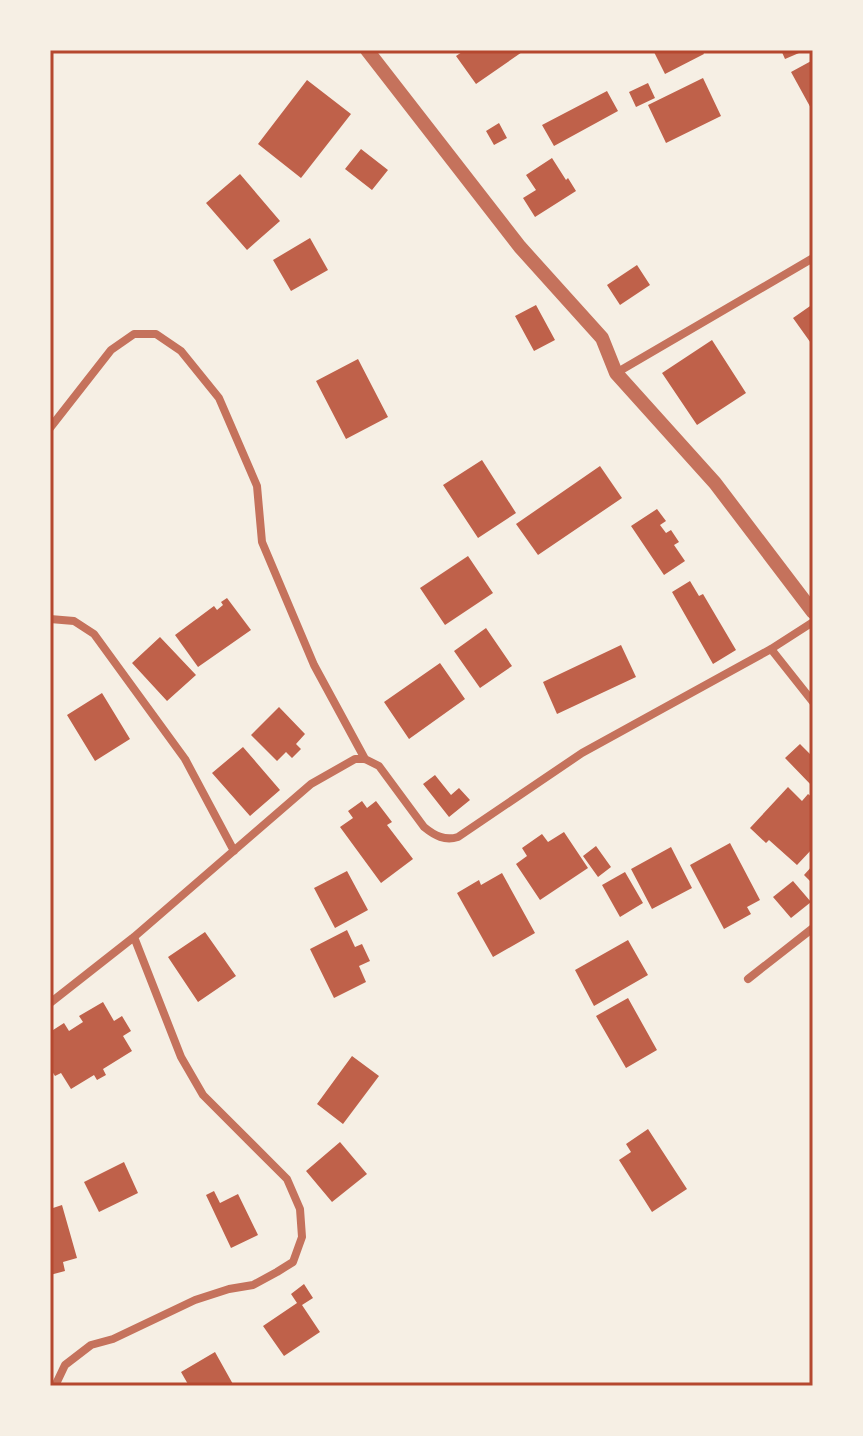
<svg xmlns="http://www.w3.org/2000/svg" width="863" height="1436" viewBox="0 0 863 1436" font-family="'Noto Sans',sans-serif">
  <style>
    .building { fill: #bf614a }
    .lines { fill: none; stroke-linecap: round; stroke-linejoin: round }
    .minor { stroke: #c5725c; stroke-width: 8 }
    .tertiary { stroke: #c5725c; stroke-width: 14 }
    .neatline { fill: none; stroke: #b5482f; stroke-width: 3 }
  </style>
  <rect width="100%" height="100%" fill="#f6efe4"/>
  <!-- building -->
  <path class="building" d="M465,50H525L476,84L456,56Z
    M653,50H702L704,54L665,74Z
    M781,50H806L785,59Z
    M813,60V112L791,72Z
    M703,78L721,116L666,143L648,105Z
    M307,80L351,114L301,178L258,144Z
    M648,83L655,98L636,107L629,92Z
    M607,91L618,111L554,146L542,125Z
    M499,123L507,138L494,145L486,131Z
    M361,149L388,170L372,190L345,169Z
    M552,158L566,180L568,178L576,191L535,217L523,198L536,190L526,175Z
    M240,174L280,221L247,250L206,203Z
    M310,238L328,270L291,291L273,260Z
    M637,265L650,285L620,305L607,285Z
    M813,304V346L793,318Z
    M536,305L555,340L534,351L515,316Z
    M712,340L746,393L697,425L662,373Z
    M358,359L388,417L346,439L316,381Z
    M482,460L516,513L478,538L443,485Z
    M600,466L622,498L538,555L516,524Z
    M657,509L666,521L660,525L666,533L671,530L679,542L674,545L685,561L664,575L631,526Z
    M468,556L493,593L445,625L420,588Z
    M690,581L699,596L703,594L736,650L713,664L672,592Z
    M227,598L251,630L198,667L175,635L214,606L217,610L223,605L221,602Z
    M486,628L512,666L480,688L454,651Z
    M160,637L196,675L167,701L132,663Z
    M621,645L636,677L557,714L543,682Z
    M440,663L465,699L409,739L384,702Z
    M102,693L130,739L95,761L67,715Z
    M279,707L305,734L296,744L301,749L292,758L286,752L277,761L251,735Z
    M800,744L813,757V787L785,758Z
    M243,747L280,790L250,816L212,773Z
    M435,775L451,795L459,788L470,800L449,817L423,784Z
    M788,787L802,801L808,794L813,798V848L797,865L769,840L766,843L750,828Z
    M362,801L367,808L376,801L392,822L387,825L413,859L381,883L340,827L353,818L348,811Z
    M564,832L588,868L540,900L516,864L527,856L522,848L542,834L548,842Z
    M730,843L760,900L747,907L751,914L724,929L690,865Z
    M596,846L611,867L598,877L583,856Z
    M671,847L692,888L652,909L631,869Z
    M813,865V884L804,875Z
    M347,871L368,910L335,928L314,888Z
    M625,872L643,903L620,917L602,885Z
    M502,873L535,933L493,957L457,893L479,880L481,885Z
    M793,881L811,902L791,918L773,897Z
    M347,930L355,947L362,944L370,961L359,966L366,982L334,998L310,949Z
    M205,932L236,976L198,1002L168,957Z
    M628,940L648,975L594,1006L575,970Z
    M628,998L657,1050L626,1068L596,1016Z
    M103,1002L114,1021L122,1016L131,1031L123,1036L132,1051L103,1069L106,1075L97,1080L94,1075L71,1089L61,1073L55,1076L50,1068L51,1057L50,1032L64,1023L69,1031L83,1022L79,1016Z
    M352,1056L379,1076L343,1124L317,1104Z
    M648,1129L687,1189L652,1212L619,1160L631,1152L626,1144Z
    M340,1142L367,1174L332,1202L306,1171Z
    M124,1162L138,1193L99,1212L84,1182Z
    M214,1191L220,1203L238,1194L258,1235L231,1248L206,1195Z
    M62,1205L77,1258L63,1262L65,1271L50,1275V1209Z
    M304,1284L313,1298L302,1305L320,1332L284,1356L263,1326L297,1303L291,1294Z
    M215,1352L234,1386H189L181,1372Z"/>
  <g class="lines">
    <!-- minor -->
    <path class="minor" d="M616,373L813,258
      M50,428L111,350L134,334H156L181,351L219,398L257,486L262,542L314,665L365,759
      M50,619L74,621L94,634L185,759L234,851
      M771,649L813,702
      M748,979L813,928
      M50,1003L134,937L311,784L355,759H365L379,766L424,827C435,836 445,841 458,837L582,753L771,649L813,622
      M55,1386L65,1365L91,1345L113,1339L195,1300L229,1289L253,1285L277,1272L293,1262L302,1237L300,1209L287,1179L203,1095L181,1057L134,937"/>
    <!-- tertiary -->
    <path class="tertiary" d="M367,50L520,247L602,338L616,373L715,483L813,612"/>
  </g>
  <!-- border -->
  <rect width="863" height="1436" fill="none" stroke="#f6efe4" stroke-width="104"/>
  <rect x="52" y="52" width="759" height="1332" class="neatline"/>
</svg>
